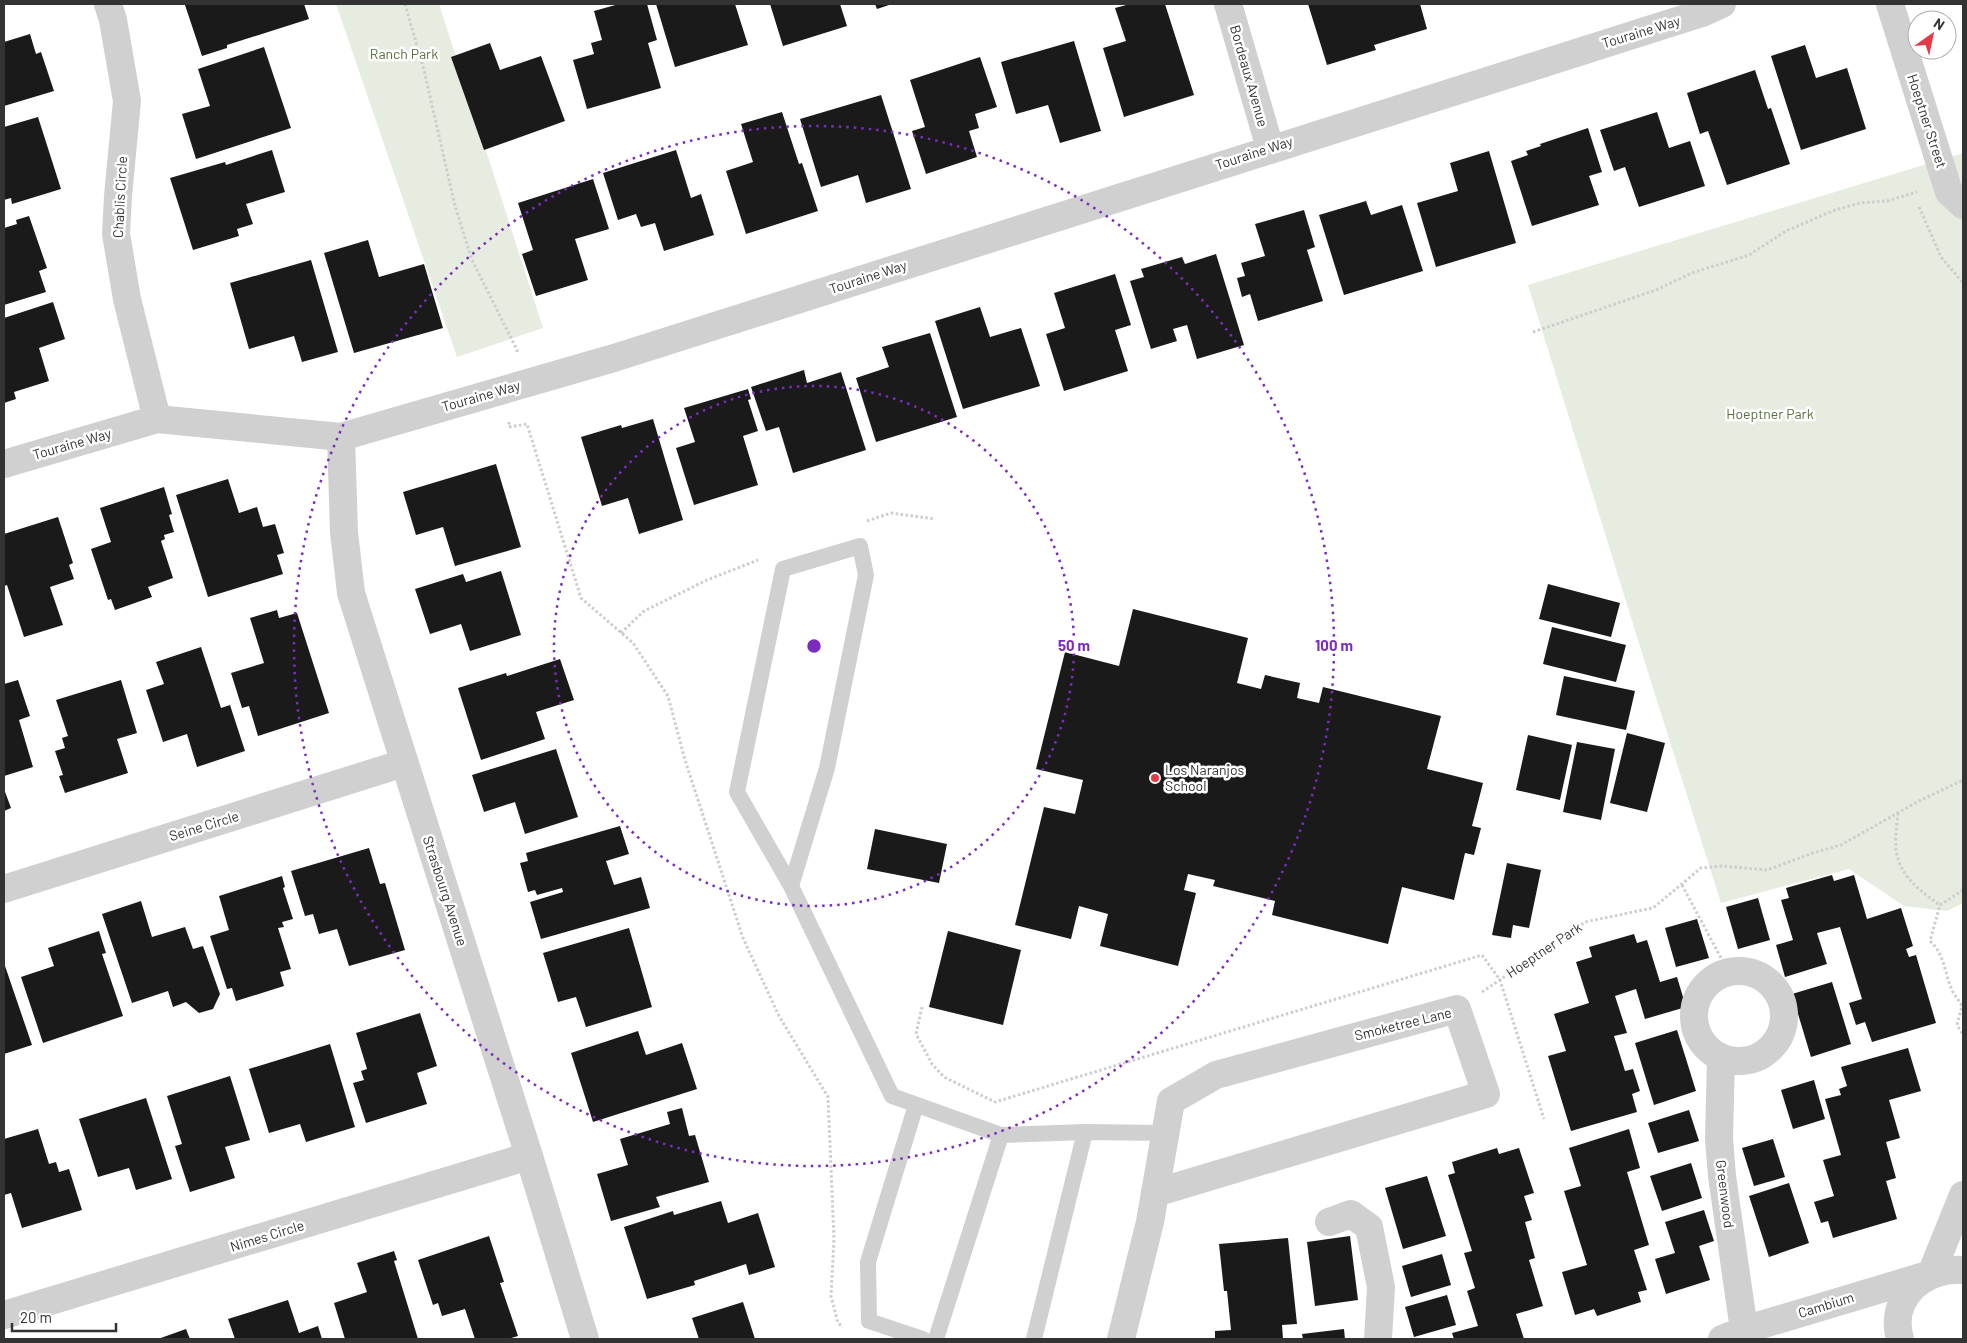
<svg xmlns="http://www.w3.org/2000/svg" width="1967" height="1343" viewBox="0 0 1967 1343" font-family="Barlow,sans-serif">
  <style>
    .green { fill: #e6ecdf }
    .building { fill: #1a1a1a }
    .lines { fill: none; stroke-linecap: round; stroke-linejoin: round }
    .path { stroke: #cdcdcd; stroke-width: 3; stroke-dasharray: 2.5 2.5; stroke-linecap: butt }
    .service { stroke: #d0d0d0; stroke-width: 16 }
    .minor { stroke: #d0d0d0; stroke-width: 28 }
    .tertiary { stroke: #d0d0d0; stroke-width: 28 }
    .ring { fill: none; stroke: #7b2cbf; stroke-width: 2.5; stroke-dasharray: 2.5 5 }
    .poi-dot { fill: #e63946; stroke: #fff; stroke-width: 2 }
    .labels { text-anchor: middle; stroke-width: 5; stroke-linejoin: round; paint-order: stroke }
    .street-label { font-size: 14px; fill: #333; stroke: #fff }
    .park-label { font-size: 14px; fill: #56703f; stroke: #fff }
    .poi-label { font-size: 14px; fill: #333; stroke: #fff; text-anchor: start }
    .centre { fill: #7b2cbf; stroke: #fff; stroke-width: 2.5 }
    .ring-label { font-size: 15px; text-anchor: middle; font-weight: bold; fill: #7b2cbf; stroke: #fff; stroke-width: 5; stroke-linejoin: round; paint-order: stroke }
  </style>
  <rect width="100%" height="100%" fill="#fff"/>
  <!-- green -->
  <path class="green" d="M336,4H439L543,328L457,357Z
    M1963,153V903L1947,911L1904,906L1849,869L1721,903L1642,653L1528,285Z"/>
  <!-- building -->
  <path class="building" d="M188,4H304L309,19L227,45V48L202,56L185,5Z
    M619,4H647L657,40L648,43L661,88L587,109L573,60L594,54L591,43L602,40L594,11Z
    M656,4H735L748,45L675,67Z
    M770,4H840L847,26L783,46Z
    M875,4H892L877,9Z
    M1130,4H1165L1194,95L1124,117L1103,48L1126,41L1115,8Z
    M1308,4H1420L1427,29L1374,45L1376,50L1327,65Z
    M30,34L36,54L41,52L54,91L4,106V42Z
    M1074,41L1101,131L1060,143L1048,105L1016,114L1001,62Z
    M490,43L500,70L541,56L565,121L484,150L451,57Z
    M1805,45L1816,78L1847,68L1866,129L1801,150L1771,56Z
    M264,47L291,128L196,159L182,114L210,106L198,69Z
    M980,57L997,107L975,114L979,128L969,131L977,157L926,174L912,131L925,127L910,80Z
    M1755,70L1768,109L1771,108L1790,164L1727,185L1708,131L1700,134L1687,93Z
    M881,95L911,189L866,203L858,175L821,187L800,119Z
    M782,112L799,164L802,163L818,211L746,234L726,171L753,162L741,124Z
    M1657,112L1669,148L1690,141L1705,186L1639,207L1625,167L1614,171L1600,130Z
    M38,117L61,189L12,204L11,198L4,200V127Z
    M1588,128L1602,172L1589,176L1599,205L1532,226L1511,161L1528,155L1526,151L1541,146L1540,144Z
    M272,150L285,192L246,204L253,224L237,229L239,236L193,250L170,178L225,162L226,165Z
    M676,150L691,198L701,194L714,235L664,251L655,223L641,227L636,214L618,220L603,173Z
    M1489,151L1516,243L1436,267L1417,203L1458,191L1450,163Z
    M593,179L609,229L575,239L588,280L536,296L522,254L533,250L518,203Z
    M1366,201L1371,215L1402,205L1423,271L1344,295L1319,215Z
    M1304,210L1315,247L1307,250L1323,301L1258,321L1250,294L1242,297L1237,278L1245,276L1241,263L1265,256L1255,224Z
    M29,216L47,268L39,271L46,292L4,305V228L17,224L16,220Z
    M368,240L379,277L424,264L443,328L354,353L324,253Z
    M1216,254L1244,345L1197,359L1187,325L1173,329L1177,341L1151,349L1130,281L1144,277L1141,269L1182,257L1185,264Z
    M311,260L338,352L302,362L294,336L249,349L230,283Z
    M1115,274L1131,325L1115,330L1128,371L1064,391L1046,334L1065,328L1054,293Z
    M53,302L65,339L39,348L49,381L14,392L16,399L4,403V318Z
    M980,307L990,337L1021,328L1040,386L963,409L935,321Z
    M930,333L957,417L876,442L856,378L889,367L882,347Z
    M804,370L807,383L841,372L866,450L793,473L779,427L766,431L751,387Z
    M748,389L751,399L748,400L758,431L743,436L758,485L694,505L676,448L695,442L684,408Z
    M653,419L683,520L639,534L628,498L602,506L581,437L621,425L622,428Z
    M496,464L521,547L455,566L443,527L416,535L403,492Z
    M228,479L239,513L257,507L263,527L275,524L284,553L277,555L283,574L208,597L176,495Z
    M164,487L172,514L169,515L174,532L164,535L165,539L161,541L173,578L148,587L152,597L115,610L111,599L108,600L91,549L111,542L100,508Z
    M58,517L73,563L69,565L74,579L50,587L63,625L24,637L7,585L4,586V534Z
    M501,571L521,635L470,651L461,624L430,634L415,589L463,574L466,582Z
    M1548,584L1620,603L1611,637L1539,619Z
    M1133,609L1248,638L1237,683L1261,689L1265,675L1300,683L1297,698L1319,703L1323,687L1441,716L1427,769L1483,783L1472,826L1481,828L1474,855L1465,853L1454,900L1402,887L1388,944L1272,915L1275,901L1213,886L1215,880L1188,874L1184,890L1196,893L1178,966L1100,946L1108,914L1079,906L1071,939L1015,925L1044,807L1075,814L1083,780L1036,769L1065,652L1119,666Z
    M277,610L279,618L297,613L329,713L258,736L249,706L242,708L231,673L264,663L250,618Z
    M1552,627L1626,645L1616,682L1543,664Z
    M201,647L221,708L230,705L245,751L197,767L187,734L163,742L146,690L164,684L156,662Z
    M560,659L574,700L536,712L545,739L481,760L458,688L506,673L507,676Z
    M1564,676L1635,691L1626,730L1556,715Z
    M18,680L30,716L19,720L33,767L4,776V684Z
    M121,680L137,733L117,739L128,773L65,793L59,776L63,775L55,751L65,748L62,738L68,736L56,700Z
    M1627,733L1665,743L1647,812L1610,803Z
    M1528,735L1572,745L1560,800L1516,790Z
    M1577,742L1615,749L1601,820L1563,812Z
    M556,749L578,817L525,834L515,802L484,812L472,775Z
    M4,789L11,808L4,811Z
    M620,826L629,854L606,861L614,885L641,877L650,908L541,939L530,902L563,892L562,888L537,895L535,890L528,892L520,863L528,861L526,853Z
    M875,829L947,844L939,883L867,869Z
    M369,848L380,884L385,883L405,950L349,966L337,929L319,934L313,914L305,916L291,871Z
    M1507,863L1541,870L1529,928L1513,925L1511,938L1492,935Z
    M1832,875L1834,881L1854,875L1867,919L1901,908L1913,946L1906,949L1909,957L1916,955L1936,1023L1872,1042L1865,1022L1856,1025L1849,1003L1862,999L1840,927L1817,933L1827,964L1785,977L1776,945L1793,940L1781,900L1789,898L1786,888Z
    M282,876L285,887L283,888L293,919L282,922L284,927L278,928L291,969L280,972L284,986L236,1001L232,988L227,989L210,936L229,930L219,896Z
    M1758,898L1770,940L1738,949L1726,907Z
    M141,901L152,937L185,927L193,949L203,946L220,994L213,1009L199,1013L186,1002L173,1007L168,991L132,1003L102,914Z
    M1697,919L1709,958L1676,967L1665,928Z
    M629,928L652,1007L586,1027L576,997L558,1002L543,953Z
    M99,931L106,953L102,954L123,1016L43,1043L21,977L54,966L48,948Z
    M948,931L1021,950L1003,1025L929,1007Z
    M1634,934L1637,943L1647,940L1660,982L1677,977L1686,1007L1645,1019L1636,989L1615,996L1627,1033L1614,1036L1625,1071L1633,1069L1640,1091L1632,1094L1637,1112L1571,1131L1548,1056L1566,1051L1554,1014L1589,1003L1576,962L1592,957L1589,947Z
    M4,963L32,1045L4,1054Z
    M1832,982L1851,1044L1811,1057L1792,994Z
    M420,1013L437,1066L417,1073L427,1104L366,1123L353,1083L364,1080L361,1071L367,1069L356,1033Z
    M1677,1030L1696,1091L1654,1105L1635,1043Z
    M638,1031L646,1055L682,1043L697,1089L593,1122L571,1053Z
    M330,1044L355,1127L306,1142L300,1124L269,1133L249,1069Z
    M1908,1048L1921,1091L1889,1100L1900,1138L1886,1142L1896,1178L1886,1181L1897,1219L1833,1238L1828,1221L1821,1223L1814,1202L1834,1196L1823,1160L1841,1155L1825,1099L1841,1095L1839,1089L1847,1086L1841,1067Z
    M230,1076L250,1140L225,1147L235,1178L190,1192L175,1146L182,1144L167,1096Z
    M1814,1080L1825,1119L1793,1129L1781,1090Z
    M146,1098L172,1179L136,1190L129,1168L98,1177L79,1119Z
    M682,1108L689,1136L695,1135L709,1182L656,1197L660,1207L611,1221L597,1174L628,1165L620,1139L670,1124L667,1112Z
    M1689,1110L1699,1141L1658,1153L1648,1123Z
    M38,1129L49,1164L56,1162L59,1172L69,1169L82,1210L22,1228L11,1193L4,1195V1139Z
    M1629,1129L1640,1168L1627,1172L1649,1245L1634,1250L1647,1290L1638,1292L1641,1302L1597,1316L1594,1309L1575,1315L1562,1272L1587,1265L1564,1191L1581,1186L1569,1148Z
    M1773,1139L1785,1177L1754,1186L1742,1148Z
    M1497,1148L1499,1154L1519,1148L1534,1193L1524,1196L1532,1220L1525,1222L1535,1258L1529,1260L1543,1306L1516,1314L1524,1339H1454L1452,1333L1478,1326L1467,1291L1475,1288L1464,1253L1472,1251L1448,1175L1455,1173L1452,1162Z
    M1691,1163L1702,1198L1662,1211L1650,1176Z
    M1427,1176L1446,1236L1403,1249L1385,1188Z
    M1789,1183L1809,1243L1769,1257L1749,1196Z
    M721,1201L728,1223L758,1213L775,1267L749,1275L746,1264L694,1281L695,1285L647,1299L624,1227L673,1211L674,1215Z
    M1704,1210L1714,1241L1699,1246L1710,1280L1666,1294L1655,1259L1675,1253L1665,1222Z
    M489,1236L504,1282L500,1283L518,1336L508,1339H475L465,1309L442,1316L438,1303L433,1305L418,1260Z
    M1350,1236L1358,1300L1315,1306L1307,1242Z
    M1288,1238L1297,1324L1282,1325L1283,1339H1215V1331L1231,1330L1227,1291H1224L1219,1244Z
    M394,1251L397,1260L394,1261L418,1339H345L334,1303L367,1292L357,1263Z
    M1442,1254L1451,1285L1411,1297L1402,1266Z
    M1447,1295L1456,1325L1414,1337L1405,1307Z
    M288,1300L299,1333L318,1326L322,1339H235L228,1319Z
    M743,1302L755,1339H699L692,1318Z
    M186,1329L190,1339H158Z
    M1344,1329L1345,1339H1303L1302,1334Z"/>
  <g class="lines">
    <!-- path -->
    <path class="path" d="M405,4L424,70L455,206L472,260L517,350V354
      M1919,207L1941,257L1963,283
      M1533,332L1656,290L1692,273L1749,255L1786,231L1835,210L1860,203L1887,201L1917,192
      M509,422V427L527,424L581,598L633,643L668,696L685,760L743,938L779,1016L828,1097L834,1239L831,1296L838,1323L843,1327
      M867,521L891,513L935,519
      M621,633L644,611L707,580L758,560
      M1898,813C1897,824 1895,837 1896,848C1898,875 1921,892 1940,905
      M1682,885L1729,973
      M1963,890L1940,905L1930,941C1946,956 1944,974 1953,992C1956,997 1959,1001 1962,1006L1957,1025L1963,1034
      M1482,992L1585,922L1653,908L1701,868L1722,866L1767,870L1813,853L1841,845L1917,802L1963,780
      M922,1007L916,1034L932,1064L944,1077L995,1102L1482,955L1500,980L1544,1119"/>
    <!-- service -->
    <path class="service" d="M791,886L827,768L866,575L860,546L783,569L737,792L791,886L892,1096L1001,1135
      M916,1105L868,1262L869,1321L923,1339
      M936,1339L1001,1135L1085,1132L1166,1133
      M1034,1339L1085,1132"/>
    <!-- minor -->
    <path class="minor" d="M108,4L113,20L127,101L118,196L116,234L127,299L157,419
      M1890,4L1949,192L1963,205
      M1702,13L1722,4
      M4,464L157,419L341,437
      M4,889L404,763
      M1694 1016a45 45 0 1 1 90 0a45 45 0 1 1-90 0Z
      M1457,1009L1486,1094L1155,1193L1171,1101L1216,1075Z
      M1721,1057L1719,1139L1722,1176L1744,1330
      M1329,1222L1351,1214L1369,1227L1381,1287L1378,1339
      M4,1315L529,1156
      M1722,1339L1744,1330L1931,1274L1963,1195
      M1900,1339C1888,1298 1924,1267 1963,1270"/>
    <!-- tertiary -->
    <path class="tertiary" d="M1228,4L1270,148
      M585,1339L529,1156L351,593L344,532L341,437L614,358L1702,13L1700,4
      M1121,1339L1150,1222L1155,1193"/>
  </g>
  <!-- distance rings -->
  <g class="ring">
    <circle cx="814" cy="646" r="260"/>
    <circle cx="814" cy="646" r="520"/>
  </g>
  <!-- markers -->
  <circle class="poi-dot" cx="1155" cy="778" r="5"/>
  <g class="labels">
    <!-- street labels -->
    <g class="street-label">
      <text transform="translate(1641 32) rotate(-17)" y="5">Touraine Way</text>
      <text transform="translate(1249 76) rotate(74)" y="5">Bordeaux Avenue</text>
      <text transform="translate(1927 121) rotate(72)" y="5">Hoeptner Street</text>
      <text transform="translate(1254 153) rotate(-18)" y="5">Touraine Way</text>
      <text transform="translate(120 197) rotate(-87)" y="5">Chablis Circle</text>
      <text transform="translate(868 277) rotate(-18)" y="5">Touraine Way</text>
      <text transform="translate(481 396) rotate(-16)" y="5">Touraine Way</text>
      <text transform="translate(72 444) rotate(-16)" y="5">Touraine Way</text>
      <text transform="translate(204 826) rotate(-17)" y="5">Seine Circle</text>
      <text transform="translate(445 891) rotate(72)" y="5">Strasbourg Avenue</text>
      <text transform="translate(1544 950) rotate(-34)" y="5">Hoeptner Park</text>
      <text transform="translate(1403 1024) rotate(-14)" y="5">Smoketree Lane</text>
      <text transform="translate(1725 1194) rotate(83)" y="5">Greenwood</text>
      <text transform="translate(267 1236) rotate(-17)" y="5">Nimes Circle</text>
      <text transform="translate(1826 1305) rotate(-17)" y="5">Cambium</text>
    </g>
    <!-- park labels -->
    <g class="park-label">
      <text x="404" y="59">Ranch Park</text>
      <text x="1770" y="419">Hoeptner Park</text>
    </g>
    <!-- poi labels -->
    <g class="poi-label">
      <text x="1165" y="775">Los Naranjos<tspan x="1165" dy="16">School</tspan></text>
    </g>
  </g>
  <circle cx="814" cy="646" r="8" class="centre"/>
  <g class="ring-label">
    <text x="1074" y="651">50 m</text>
    <text x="1334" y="651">100 m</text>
  </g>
  <!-- border -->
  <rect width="1967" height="1343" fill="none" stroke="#333333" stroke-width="10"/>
  <!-- north arrow -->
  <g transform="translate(1932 35) rotate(33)"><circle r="24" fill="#ffffff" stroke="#adadad"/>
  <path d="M0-4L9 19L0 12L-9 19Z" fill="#e63946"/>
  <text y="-8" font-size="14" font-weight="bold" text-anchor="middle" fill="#333333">N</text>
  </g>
  <!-- scale -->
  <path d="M12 1323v8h104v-8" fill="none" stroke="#333333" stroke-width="2.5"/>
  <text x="20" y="1323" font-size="15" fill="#333333" stroke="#ffffff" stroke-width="4" paint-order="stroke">20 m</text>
</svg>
